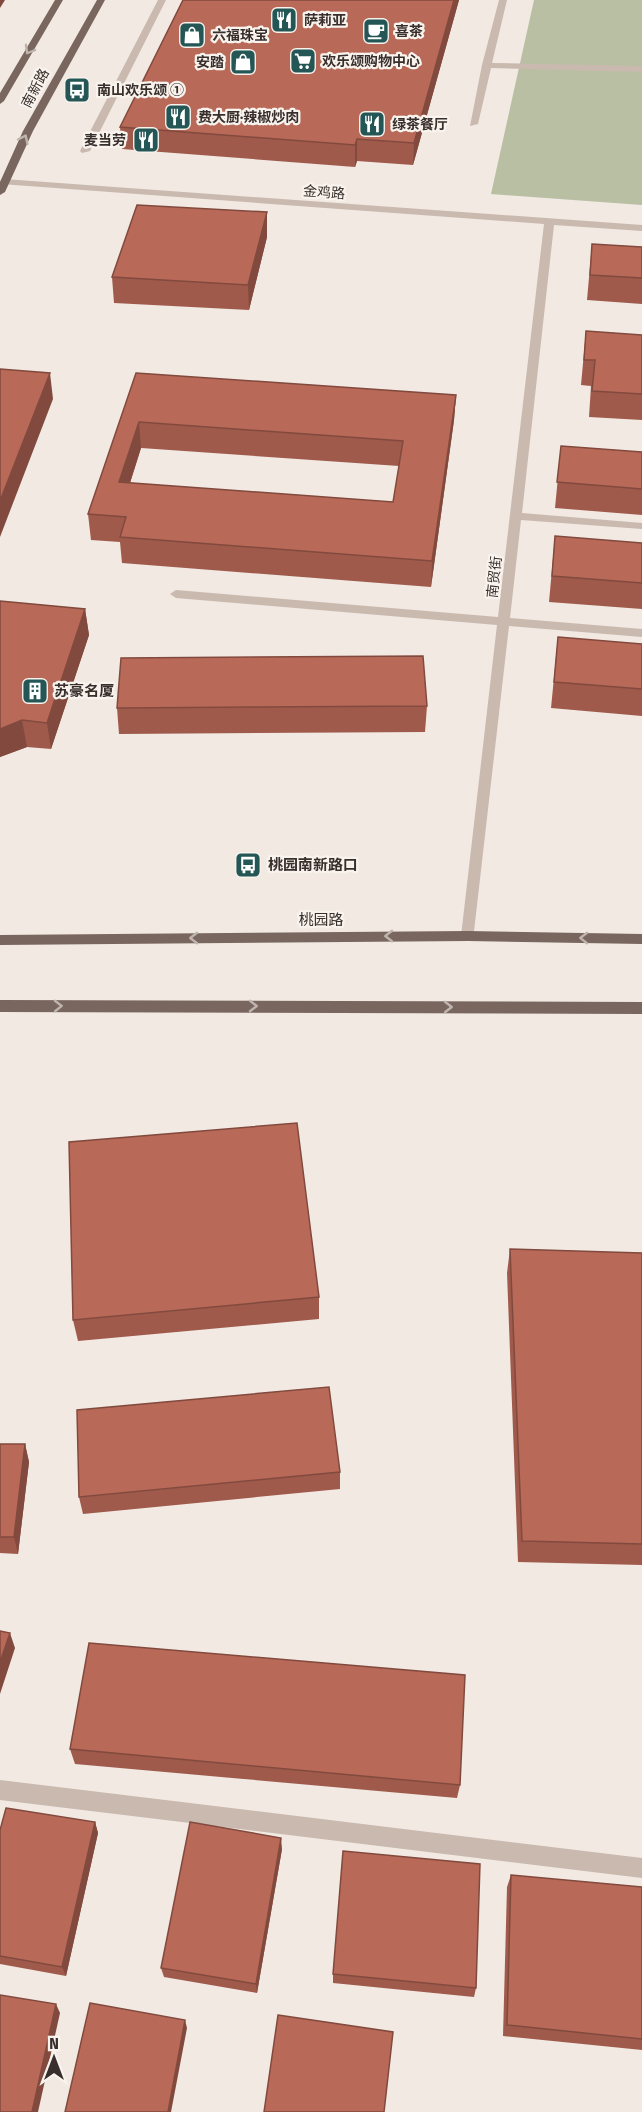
<svg xmlns="http://www.w3.org/2000/svg" width="642" height="2112" viewBox="0 0 642 2112" font-family="'Fira Sans Condensed','Noto Sans SC',sans-serif">
  <style>
    .green { fill: #b8bfa3 }
    .lines { fill: none; stroke-linecap: round; stroke-linejoin: round }
    .minor { fill: #c9b9af; fill-rule: evenodd }
    .major { fill: #78665f; fill-rule: evenodd }
    .wall { fill: #9f5a4c; fill-rule: evenodd }
    .shaded-wall { fill: #824a3e }
    .building { fill: #b96958; stroke: #824a3e; stroke-width: 1.5; fill-rule: evenodd }
    .oneway { stroke: #bfb4ae }
    .labels { text-anchor: middle; stroke-width: 4.5; stroke-linejoin: round; paint-order: stroke }
    .far-poi-label { font-size: 14px; font-weight: bold; fill: #382f2c; stroke: #f9f3ee; text-anchor: start }
    .far-street-label { font-size: 14px; fill: #382f2c; stroke: #f9f3ee }
    .poi-label { font-size: 15px; font-weight: bold; fill: #382f2c; stroke: #f9f3ee; text-anchor: start }
    .street-label { font-size: 15px; fill: #382f2c; stroke: #f9f3ee }
  </style>
  <rect width="100%" height="100%" fill="#f1e9e2"/>
  <!-- green -->
  <path class="green" d="M534,0H642V205L491,194Z"/>
  <g class="lines">
    <!-- minor -->
    <path class="minor" d="M158,0H166L90,151L82,153L80,151Z
      M499,0H507L492,63L642,66V72L491,68L478,124L470,126L482,65Z
      M4,179L642,225V231L554,225L522,513L642,523V529L521,520L510,618L642,629V637L509,626L473,940L468,941L461,936L497,625L176,598L170,594L176,590L498,617L544,224L1,184L0,181Z
      M0,1780L642,1858V1878L0,1800Z"/>
    <!-- major -->
    <path class="major" d="M55,0H63L4,101L0,104V93Z
      M97,0H105L33,131L5,192L0,195V182L23,131Z
      M468,931L642,934V944L468,941L0,945V935Z
      M0,1000L642,1002V1014L0,1012Z"/>
  </g>
  <!-- wall -->
  <path class="wall" d="M183,0H459L413,165L357,161L355,167L122,149L120,127Z
    M267,237L249,310L114,303L112,277Z
    M592,244L642,247V304L587,300Z
    M586,331L642,335V420L589,417L591,386L581,385Z
    M136,373L456,395L454,420L431,587L122,563L120,542L91,540L88,514ZM141,448L399,466L393,502L130,483Z
    M561,446L642,452V515L555,508Z
    M555,536L642,543V609L549,602Z
    M0,601L85,609L89,635L51,749L27,747L0,757Z
    M558,637L642,644V716L551,708Z
    M427,706L425,732L119,734L117,708Z
    M510,1249L642,1253V1565L518,1562L507,1273Z
    M319,1297V1319L78,1341L73,1320Z
    M0,1444H25L29,1462L18,1554L0,1553Z
    M340,1472V1489L83,1514L79,1497Z
    M70,1749L460,1785L457,1798L75,1764Z
    M95,1822L98,1833L66,1976L0,1964V1830Z
    M282,1849L257,1993L164,1977L161,1968Z
    M511,1875L642,1887V2050L503,2036L507,1887Z
    M333,1974L476,1988L474,1997L333,1983Z"/>
  <!-- shaded-wall -->
  <path class="shaded-wall" d="M0,0H5L0,8Z
    M454,0H459L413,165L414,143Z
    M357,139V161L355,167V145Z
    M267,212V237L249,310L248,285Z
    M50,373L53,399L0,537V501Z
    M456,395L454,420L431,587L432,561Z
    M139,422L141,448L122,508L119,482Z
    M85,609L89,635L51,749L47,723Z
    M22,720L27,747L0,757V729Z
    M25,1444L29,1462L18,1554L14,1537Z
    M10,1633L15,1648L0,1694V1662Z
    M95,1822L98,1833L66,1976L62,1967Z
    M281,1838L282,1849L257,1993L256,1984Z
    M56,2004L60,2013L38,2112H32Z
    M185,2020L187,2028L171,2112H168Z"/>
  <!-- building -->
  <path class="building" d="M183,0H454L414,143L357,139L355,145L120,127Z
    M137,205L267,212L248,285L112,277Z
    M592,244L642,247V278L590,275Z
    M586,331L642,335V394L592,391L595,360H584Z
    M0,369L50,373L0,501Z
    M136,373L456,395L432,561L120,537L126,517L88,514ZM139,422L403,441L393,502L119,482Z
    M561,446L642,452V489L557,482Z
    M555,536L642,543V583L552,576Z
    M0,601L85,609L47,723L22,720L0,729Z
    M558,637L642,644V689L554,682Z
    M423,656L427,706L117,708L121,658Z
    M297,1123L319,1297L73,1320L69,1142Z
    M510,1249L642,1253V1544L522,1541Z
    M329,1387L340,1472L79,1497L77,1410Z
    M0,1444H25L14,1537H0Z
    M0,1631L10,1633L0,1662Z
    M89,1643L465,1675L460,1785L70,1749Z
    M6,1808L95,1822L62,1967L0,1956V1830Z
    M190,1822L281,1838L256,1984L161,1968Z
    M343,1851L480,1864L476,1988L333,1974Z
    M511,1875L642,1887V2039L507,2025Z
    M0,1995L56,2004L32,2112H0Z
    M90,2003L185,2020L168,2112H65Z
    M278,2015L393,2032L384,2112H264Z"/>
  <!-- one-way arrows -->
  <defs><path id="oneway-chevron" d="M-2-3.5L2.5 0L-2 3.5" fill="none" stroke-width="1.6" stroke-linecap="round" stroke-linejoin="round" transform="scale(1.5)"/></defs>
  <g class="oneway">
    <use href="#oneway-chevron" transform="translate(29 50) rotate(120)"/>
    <use href="#oneway-chevron" transform="translate(24 139) rotate(-65)"/>
    <use href="#oneway-chevron" transform="translate(389 936) rotate(180)"/>
    <use href="#oneway-chevron" transform="translate(194 938) rotate(180)"/>
    <use href="#oneway-chevron" transform="translate(584 938) rotate(-179)"/>
    <use href="#oneway-chevron" transform="translate(58 1006) rotate(-1)"/>
    <use href="#oneway-chevron" transform="translate(253 1006)"/>
    <use href="#oneway-chevron" transform="translate(448 1007)"/>
  </g>
  <!-- icons -->
  <defs>
    <symbol id="restaurant-square" viewBox="-11 -11 22 22"><rect x="-9" y="-9" width="18" height="18" rx="4" fill="#255656" stroke="#f9f3ee"/><path d="M-5-6h1v4h1v-4h1v4h1v-4h1v5L-1.5 .5V6h-2V.5L-5-1ZM5-6V6H3V1.5H1.5Q1.5-4 5-6Z" fill="#fff"/></symbol>
    <symbol id="cafe-square" viewBox="-11 -11 22 22"><rect x="-9" y="-9" width="18" height="18" rx="4" fill="#255656" stroke="#f9f3ee"/><path d="M-5.5-4.5H6V0H3Q3 3.5 0 3.5H-2.5Q-5.5 3.5-5.5 0ZM3-3.2v2h1.7v-2ZM-6 4.5H4V6H-6Z" fill="#fff"/></symbol>
    <symbol id="shop-square" viewBox="-11 -11 22 22"><rect x="-9" y="-9" width="18" height="18" rx="4" fill="#255656" stroke="#f9f3ee"/><path d="M-5-2.5h2.3a2.7 3.5 0 0 1 5.4 0H5L5.5 6h-11ZM-1.5-2.5h3a1.5 2.3 0 0 0-3 0Z" fill="#fff"/></symbol>
    <symbol id="supermarket-square" viewBox="-11 -11 22 22"><rect x="-9" y="-9" width="18" height="18" rx="4" fill="#255656" stroke="#f9f3ee"/><path d="M-6-5.5h2.5l.6 2H6L4.5 2H-2.5L-4.4-4H-6ZM-1.5 3.2a1.3 1.3 0 1 0 .1 0ZM3 3.2a1.3 1.3 0 1 0 .1 0Z" fill="#fff"/></symbol>
    <symbol id="bus-square" viewBox="-11 -11 22 22"><rect x="-9" y="-9" width="18" height="18" rx="4" fill="#255656" stroke="#f9f3ee"/><path d="M-5-6H5V4H4V6H2V4H-2V6H-4V4H-5ZM-3.5-4V0h7V-4ZM-3.5 1.2v1.5H-2V1.2ZM2 1.2v1.5H3.5V1.2Z" fill="#fff"/></symbol>
    <symbol id="building-square" viewBox="-11 -11 22 22"><rect x="-9" y="-9" width="18" height="18" rx="4" fill="#255656" stroke="#f9f3ee"/><path d="M-4-6H4V6H1V3H-1V6H-4ZM-2.5-4.3h1.7v1.8h-1.7ZM.8-4.3h1.7v1.8H.8ZM-2.5-1h1.7V.8h-1.7ZM.8-1h1.7V.8H.8Z" fill="#fff"/></symbol>
  </defs>
  <g fill-rule="evenodd">
    <use href="#restaurant-square" x="269" y="5" width="30" height="30"/>
    <use href="#cafe-square" x="361" y="16" width="30" height="30"/>
    <use href="#shop-square" x="177" y="20" width="30" height="30"/>
    <use href="#supermarket-square" x="288" y="46" width="30" height="30"/>
    <use href="#shop-square" x="228" y="47" width="30" height="30"/>
    <use href="#bus-square" x="62" y="75" width="30" height="30"/>
    <use href="#restaurant-square" x="163" y="102" width="30" height="30"/>
    <use href="#restaurant-square" x="357" y="109" width="30" height="30"/>
    <use href="#restaurant-square" x="131" y="125" width="30" height="30"/>
    <use href="#building-square" x="20" y="676" width="30" height="30"/>
    <use href="#bus-square" x="233" y="850" width="30" height="30"/>
  </g>
  <g class="labels">
    <!-- far-poi labels -->
    <g class="far-poi-label">
      <text x="304" y="25">萨莉亚</text>
      <text x="395" y="36">喜茶</text>
      <text x="212" y="40">六福珠宝</text>
      <text x="322" y="66">欢乐颂购物中心</text>
      <text x="224" y="67" text-anchor="end">安踏</text>
      <text x="97" y="95">南山欢乐颂 ①</text>
      <text x="198" y="122">费大厨·辣椒炒肉</text>
      <text x="392" y="129">绿茶餐厅</text>
      <text x="126" y="145" text-anchor="end">麦当劳</text>
    </g>
    <!-- far-street labels -->
    <g class="far-street-label">
      <text transform="translate(35 88) rotate(-62)" y="5">南新路</text>
      <text transform="translate(324 192) rotate(4)" y="5">金鸡路</text>
      <text transform="translate(494 577) rotate(-84)" y="5">南贸街</text>
    </g>
    <!-- poi labels -->
    <g class="poi-label">
      <text x="54" y="696">苏豪名厦</text>
      <text x="268" y="870">桃园南新路口</text>
    </g>
    <!-- street labels -->
    <g class="street-label">
      <text x="321" y="925">桃园路</text>
    </g>
  </g>
  <!-- north arrow -->
  <g transform="translate(54 2058)" stroke="#f9f3ee" stroke-width="4.5" paint-order="stroke">
  <path d="M0-4.5L10 22L0 15L-10 22Z" fill="#382f2c"/>
  <text y="-9" font-size="16" font-weight="bold" text-anchor="middle" fill="#382f2c">N</text>
  </g>
</svg>
